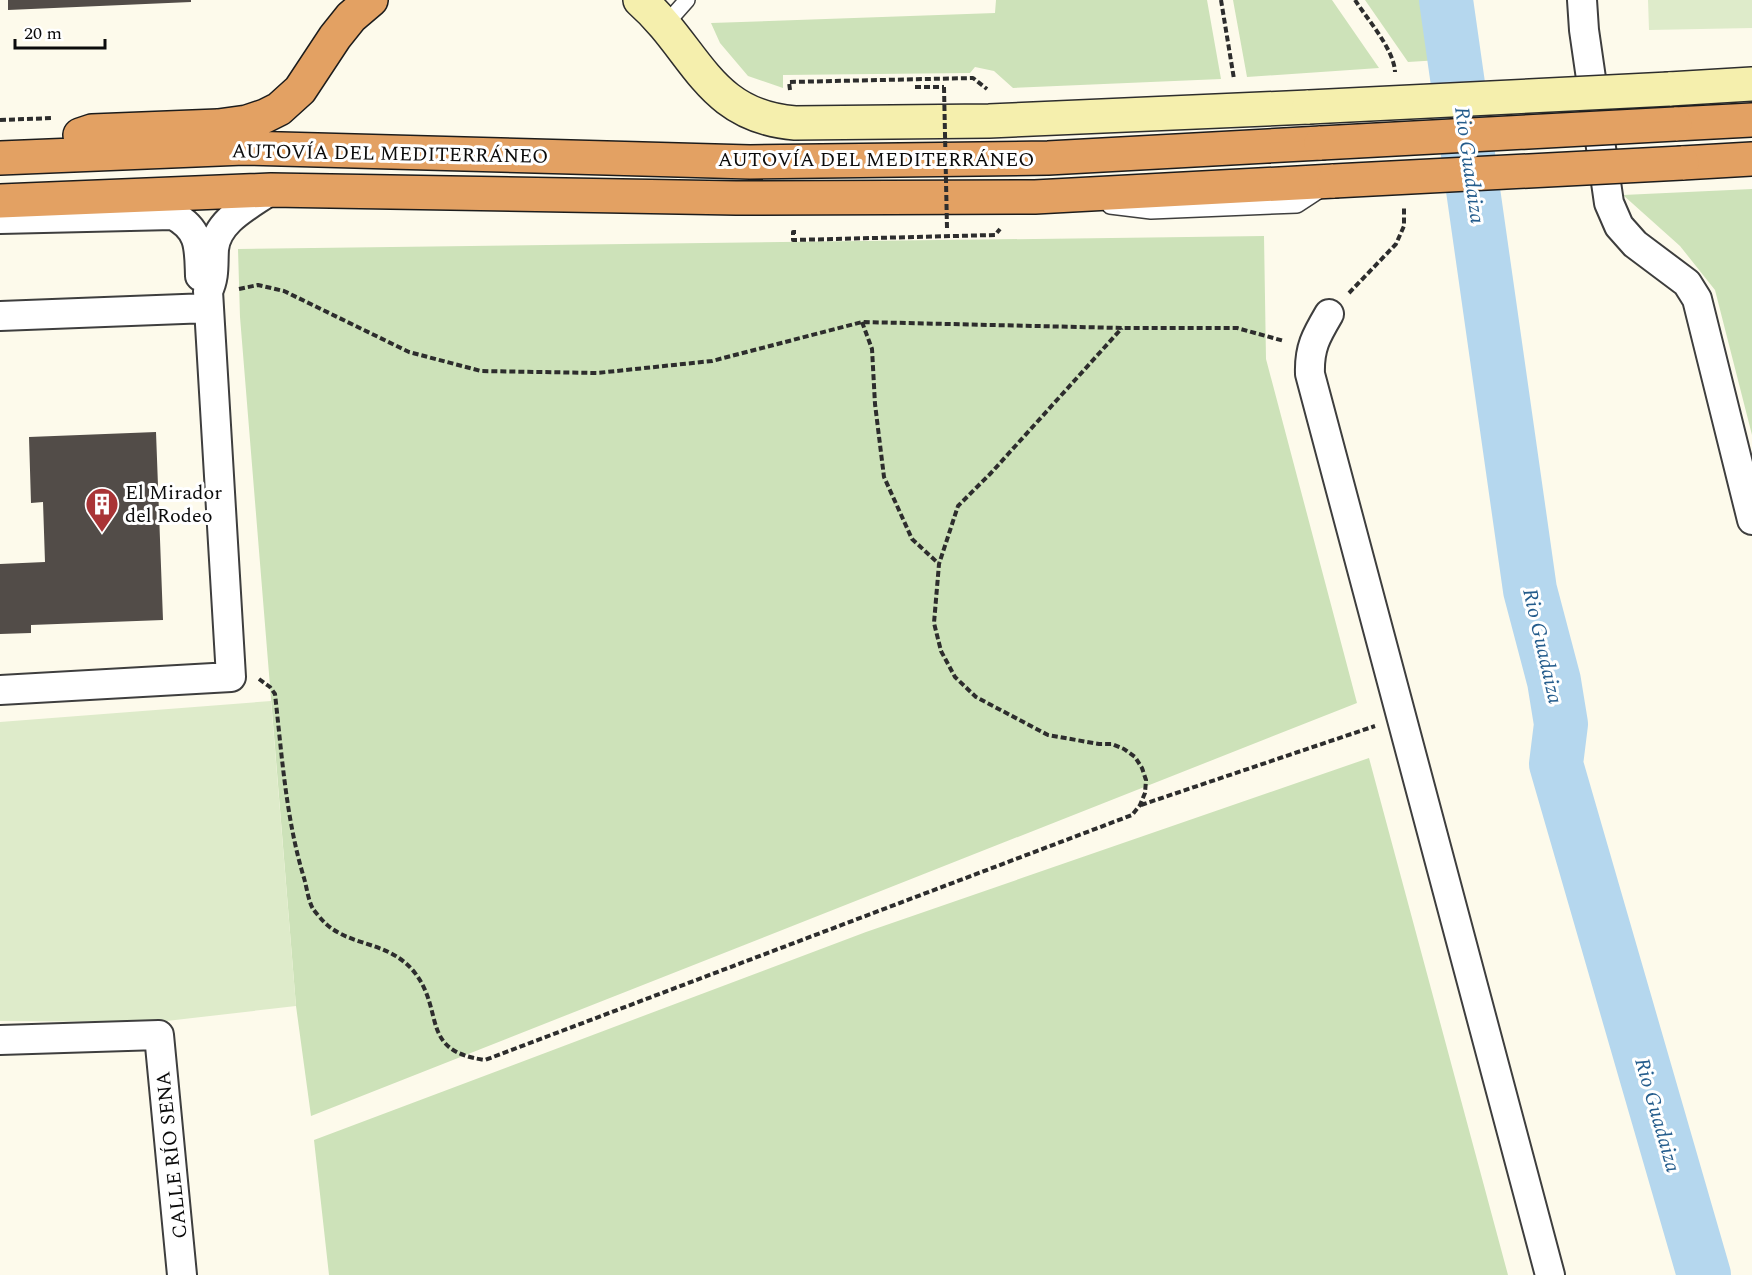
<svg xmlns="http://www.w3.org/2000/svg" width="1752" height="1275" viewBox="0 0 1752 1275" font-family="Spectral,serif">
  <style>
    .green { fill: #cde2b9 }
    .pitch { fill: #deebca }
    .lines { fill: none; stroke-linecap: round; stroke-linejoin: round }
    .river { stroke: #b5d7ee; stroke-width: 54 }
    .building { fill: #524c48 }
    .lane-casing { stroke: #3e3e3e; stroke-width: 18 }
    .street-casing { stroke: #3e3e3e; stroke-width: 32 }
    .secondary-casing { stroke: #2d2d2d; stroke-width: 36 }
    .highway-casing { stroke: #1c1c1c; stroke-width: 36 }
    .path { stroke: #2d2d2d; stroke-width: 4; stroke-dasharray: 6 3; stroke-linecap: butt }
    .lane { stroke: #fff; stroke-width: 15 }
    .street { stroke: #fff; stroke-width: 28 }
    .secondary { stroke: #f5efad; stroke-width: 33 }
    .highway { stroke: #e3a163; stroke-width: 33 }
    .secondary-bridge-casing { stroke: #2d2d2d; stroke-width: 36; stroke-linecap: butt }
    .highway-bridge-casing { stroke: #1c1c1c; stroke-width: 36; stroke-linecap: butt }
    .path-bridge { stroke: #2d2d2d; stroke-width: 4; stroke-dasharray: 6 3; stroke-linecap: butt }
    .secondary-bridge { stroke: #f5efad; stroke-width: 33 }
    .highway-bridge { stroke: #e3a163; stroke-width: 33 }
    .labels { text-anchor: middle; stroke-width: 6; stroke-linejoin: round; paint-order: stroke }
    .street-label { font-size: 20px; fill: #0b0b0b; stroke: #fff }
    .poi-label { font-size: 20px; fill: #0b0b0b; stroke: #fff; text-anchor: start }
    .water-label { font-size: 21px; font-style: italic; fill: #245c8c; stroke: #fff }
  </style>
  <rect width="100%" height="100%" fill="#fdfaeb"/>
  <!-- green -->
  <path class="green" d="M996,0H1207L1221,79L1013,88L994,71L975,67L970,73L783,75V88L748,76L720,43L711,23L995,13Z
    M1233,0H1332L1379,68L1247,77Z
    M1365,0H1432L1440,60L1408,62Z
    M1752,189V435L1715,290L1680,246L1623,195Z
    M1264,236L1266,359L1357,703L311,1116L296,1006L240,317L238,249Z
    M1369,758L1508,1275H329L314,1140L866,932Z"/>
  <!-- pitch -->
  <path class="pitch" d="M1648,0H1752V28L1649,30Z
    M271,701L296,1006L158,1022L0,1021V722Z"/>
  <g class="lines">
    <!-- river -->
    <path class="river" d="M1446,0L1530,590L1554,681L1561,724L1556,764L1704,1275"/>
  </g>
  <!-- building -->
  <path class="building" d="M8,0H191V2L8,10Z
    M156,432L163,620L31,625V633L0,634V564L45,562L43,502L31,503L29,437Z"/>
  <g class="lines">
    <defs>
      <path id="lane" d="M664,26L687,0
        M1110,206L1151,211L1297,205L1323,188"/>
      <path id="street" d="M1582,0L1584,30L1609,203L1619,226L1635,244L1687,283L1697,299L1752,520
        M0,219L173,215C201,230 199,248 200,276
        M1329,314C1316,336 1309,348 1310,374L1550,1275
        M0,316L209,308
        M0,690L231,677L208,291C215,277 213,264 214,249C217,220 250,205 271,190
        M0,1040L159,1035L182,1275"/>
      <path id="secondary" d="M640,0C697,50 707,116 795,123L989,121L1309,107
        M1669,89L1752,84"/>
      <path id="highway" d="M1675,124L1752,120
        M80,135L92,131L218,126L247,122L265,116L279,109L300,90L335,37L351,17L371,0
        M0,158L244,148L750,162L1048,158L1321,143
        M1682,163L1752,159
        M0,201L271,190L736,198L1035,197L1334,181"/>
    </defs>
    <!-- lane casing -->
    <use href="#lane" class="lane-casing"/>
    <!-- street casing -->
    <use href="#street" class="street-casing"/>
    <!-- secondary casing -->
    <use href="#secondary" class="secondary-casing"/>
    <!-- highway casing -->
    <use href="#highway" class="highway-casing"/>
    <!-- path -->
    <path class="path" d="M1221,0L1234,79
      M1355,0C1367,19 1394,49 1395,72
      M915,87H944
      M790,90L789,82L973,78L987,89
      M0,120L53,118
      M796,232H793V240L995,235L1000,229
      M239,289L258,285L284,291L409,352L481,371L597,373L712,361L862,322L1122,328H1237L1284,341
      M1349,293L1396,244L1404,226V208
      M862,322L872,349L875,404L884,477L912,539L939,564
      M259,679L270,687L275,694C282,756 286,819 304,878C307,888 308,900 313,909C316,913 321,919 325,923C352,948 389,940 415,973C445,1012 419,1051 485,1060L1132,815L1140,805L1145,793L1146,780L1142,768L1135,757L1124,749L1112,744H1099L1048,735L976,697L955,677L941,651L934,623L939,564L958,506L991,473L1122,328
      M1141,805L1375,726"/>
    <!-- lane -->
    <use href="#lane" class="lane"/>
    <!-- street -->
    <use href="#street" class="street"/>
    <!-- secondary -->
    <use href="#secondary" class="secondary"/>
    <!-- highway -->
    <use href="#highway" class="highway"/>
    <defs>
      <path id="secondary-bridge" d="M1309,107L1669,89"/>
      <path id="highway-bridge" d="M1321,143L1675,124
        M1334,181L1682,163"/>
    </defs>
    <!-- secondary-bridge casing -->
    <use href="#secondary-bridge" class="secondary-bridge-casing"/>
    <!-- highway-bridge casing -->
    <use href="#highway-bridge" class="highway-bridge-casing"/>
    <!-- path-bridge -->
    <path class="path-bridge" d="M944,87L947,228"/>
    <!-- secondary-bridge -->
    <use href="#secondary-bridge" class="secondary-bridge"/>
    <!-- highway-bridge -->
    <use href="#highway-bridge" class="highway-bridge"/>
  </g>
  <!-- icons -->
  <defs>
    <symbol id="building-pin" viewBox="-11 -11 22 30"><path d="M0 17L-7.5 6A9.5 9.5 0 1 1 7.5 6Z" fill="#a93436" stroke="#fff"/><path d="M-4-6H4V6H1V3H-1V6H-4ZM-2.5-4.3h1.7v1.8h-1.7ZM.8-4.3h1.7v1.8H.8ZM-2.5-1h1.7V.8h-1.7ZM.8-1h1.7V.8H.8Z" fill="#fff"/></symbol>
  </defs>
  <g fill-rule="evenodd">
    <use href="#building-pin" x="83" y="485" width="38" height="52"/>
  </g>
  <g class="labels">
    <!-- street labels -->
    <g class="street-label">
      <text transform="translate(390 153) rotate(1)" y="7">AUTOVÍA DEL MEDITERRÁNEO</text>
      <text x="876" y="166">AUTOVÍA DEL MEDITERRÁNEO</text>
      <text transform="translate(171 1155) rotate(-96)" y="7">CALLE RÍO SENA</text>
    </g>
    <!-- poi labels -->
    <g class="poi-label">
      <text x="125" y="499">El Mirador<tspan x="125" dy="23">del Rodeo</tspan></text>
    </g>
    <!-- water labels -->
    <g class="water-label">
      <text transform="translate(1470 165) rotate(82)" y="7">Rio Guadaiza</text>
      <text transform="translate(1543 646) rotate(77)" y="7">Rio Guadaiza</text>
      <text transform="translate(1658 1115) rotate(74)" y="7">Rio Guadaiza</text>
    </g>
  </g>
  <!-- scale -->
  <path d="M15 39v9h90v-9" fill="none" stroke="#0b0b0b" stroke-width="3"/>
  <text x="24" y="39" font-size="18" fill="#0b0b0b" stroke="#ffffff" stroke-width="4.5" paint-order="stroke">20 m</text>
</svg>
